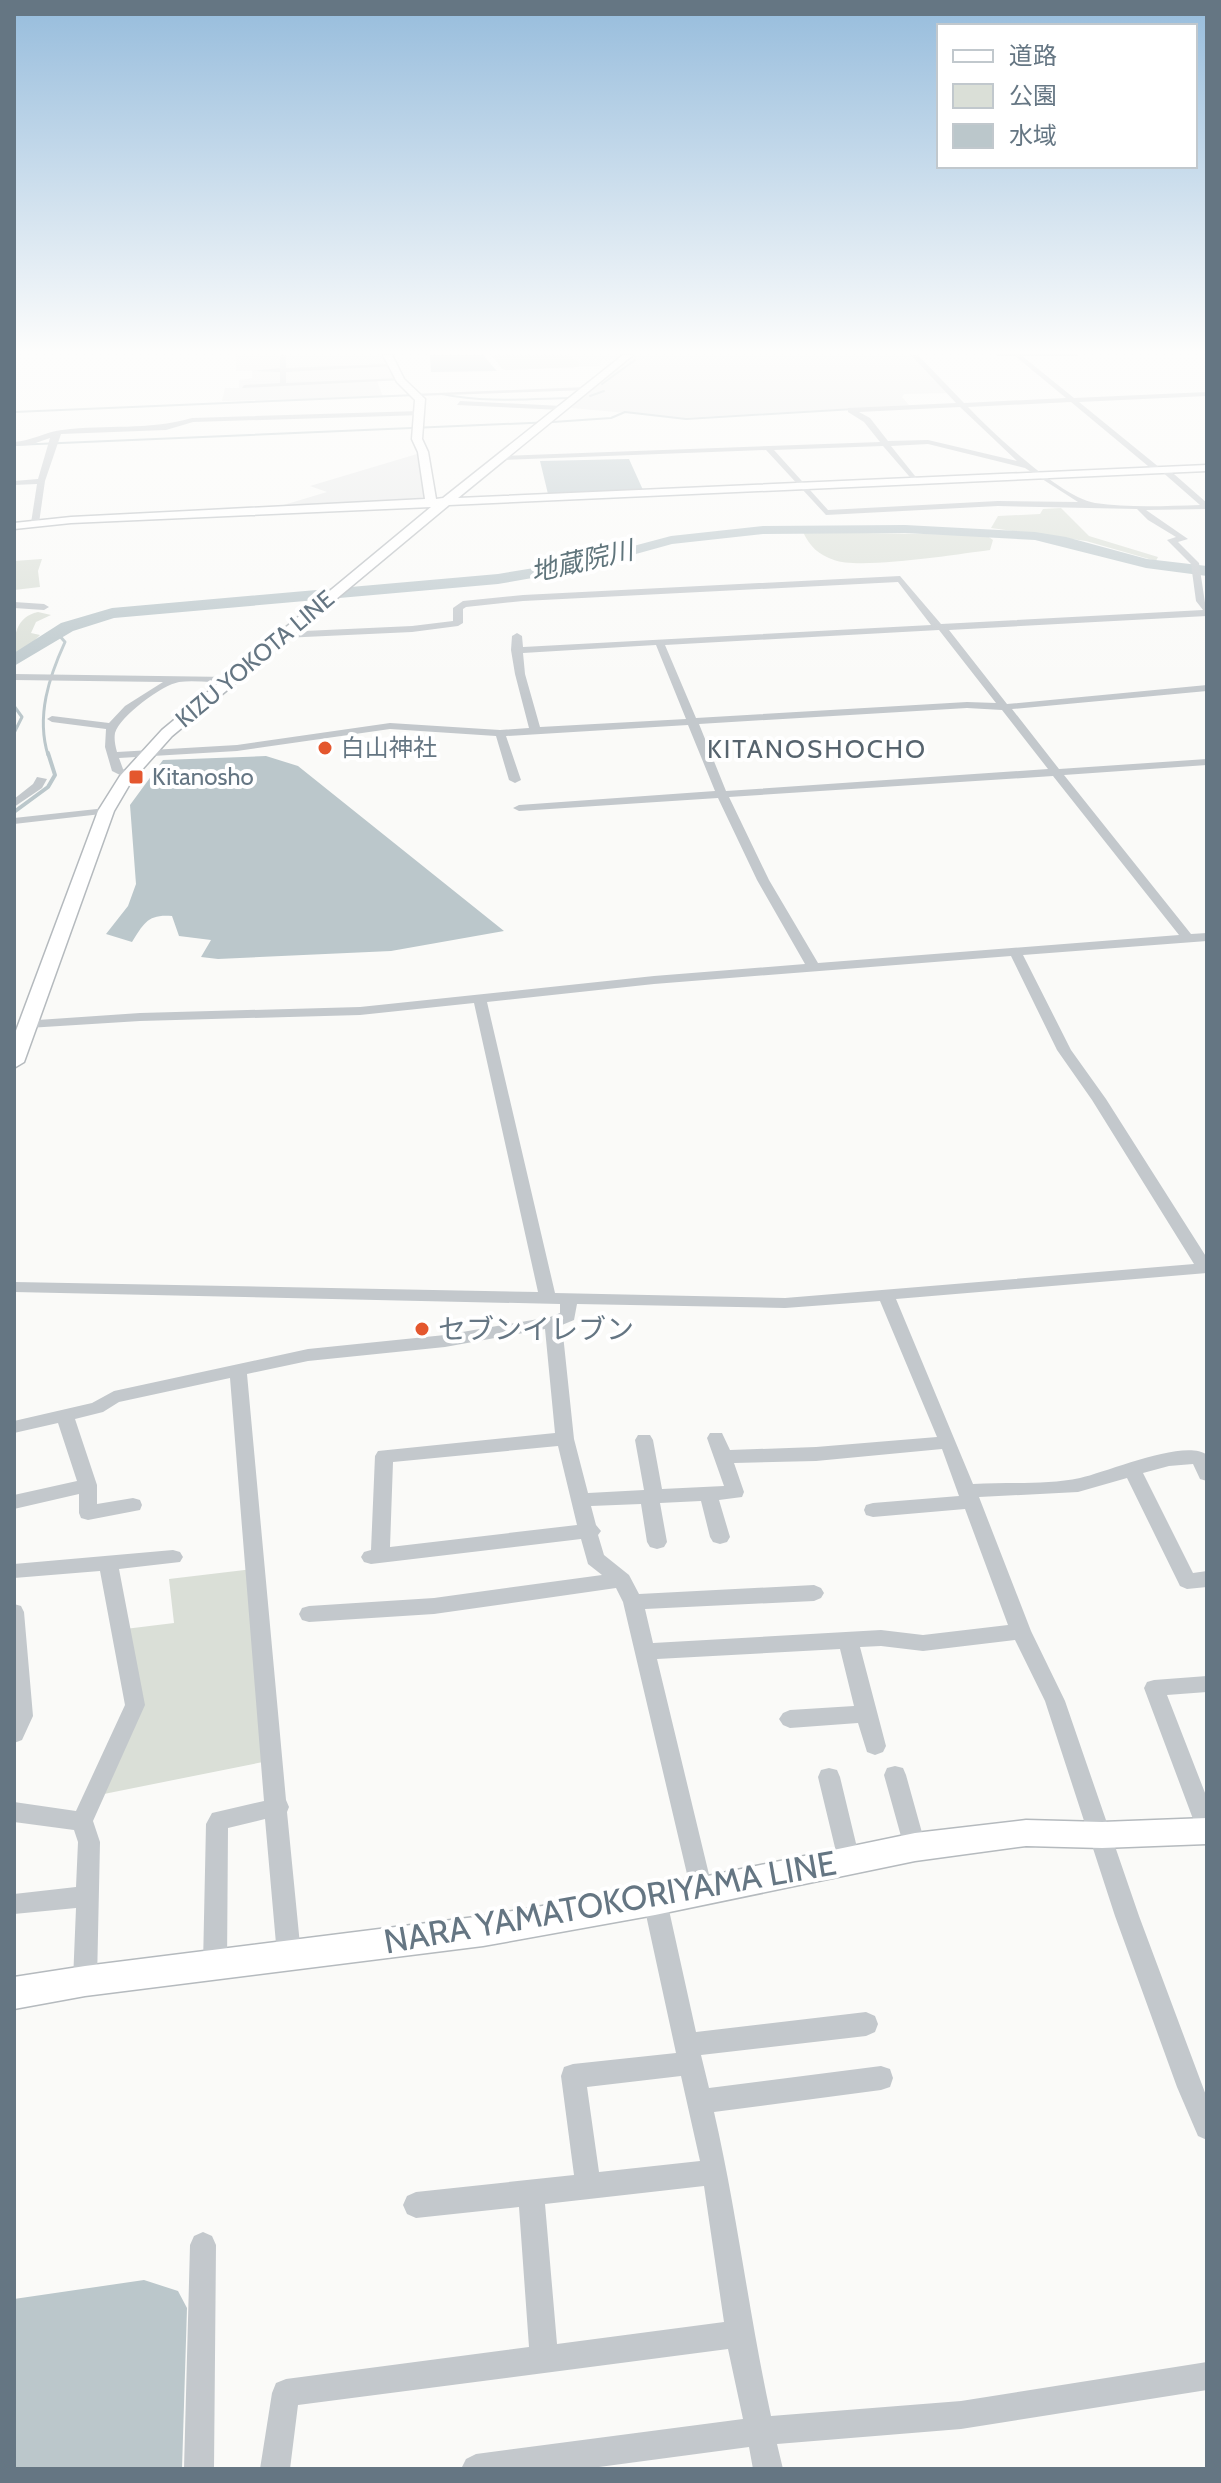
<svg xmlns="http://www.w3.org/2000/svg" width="1221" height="2483" viewBox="0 0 1221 2483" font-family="Cabin,'Noto Sans JP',sans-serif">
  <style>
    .built { fill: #e8e9e9 }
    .green { fill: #dadfd7 }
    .water { fill: #bbc7cb }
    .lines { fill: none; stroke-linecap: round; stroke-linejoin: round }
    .stream-far2 { stroke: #bbc7cb; stroke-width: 2 }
    .stream-far1 { stroke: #bbc7cb; stroke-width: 3 }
    .stream { stroke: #bbc7cb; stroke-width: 4 }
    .river { fill: #bbc7cb; fill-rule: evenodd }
    .major-casing { stroke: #b5babe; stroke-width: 3 }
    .minor { fill: #c3c8cc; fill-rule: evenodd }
    .major { fill: #fff; fill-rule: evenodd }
    .poi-dot { fill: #e4572e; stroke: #fff; stroke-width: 3 }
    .labels { text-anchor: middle; stroke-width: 8; stroke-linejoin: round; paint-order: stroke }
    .far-street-label { font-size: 24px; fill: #657683; stroke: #fff }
    .far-poi-label { font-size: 24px; fill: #657683; stroke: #fff; text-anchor: start }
    .far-water-label { font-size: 26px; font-style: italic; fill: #60757c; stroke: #fff }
    .far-neighbourhood-label { font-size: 26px; letter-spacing: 2px; fill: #57646e; stroke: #fff }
    .poi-label { font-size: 28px; fill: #657683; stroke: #fff; text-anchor: start }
    .near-street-label { font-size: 34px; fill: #657683; stroke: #fff }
  </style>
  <rect width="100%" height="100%" fill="#fafaf8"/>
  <!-- built -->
  <path class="built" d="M236,355H381L395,380L377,381L383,397L222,401L225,388H239V380L252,378V371H236Z
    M491,355H912L949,393L904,394L902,397L909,405L683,418L571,408L628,359L601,360L600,366L507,370L502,369Z
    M417,454L426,500L267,510L327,492L310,486Z"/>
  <!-- green -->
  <path class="green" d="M492,355H565L578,361L579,367L507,370L502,369Z
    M1061,508L1089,536L1158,557L1156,561L1086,541L991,528L998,516L1040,514L1043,509Z
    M803,532L986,535L993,540L990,550C959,554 859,570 834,560C818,554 810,547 803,532Z
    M42,559L38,571L40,587L14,590V561Z
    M38,612L51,615L36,622L31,633L40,635L27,648L14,654C14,635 16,617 38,612Z
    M253,1569L263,1762L99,1795L139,1704L125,1629L174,1623L169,1579Z"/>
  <!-- water -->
  <path class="water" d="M430,355H483L497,371L431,372Z
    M629,459L643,490L548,494L540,461Z
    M266,756L298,766L504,931L391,951L218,959L201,957L211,940L179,936L172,916C148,914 144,923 132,942L106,934L128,906L136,884L130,805L163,760Z
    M144,2280L178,2291L187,2308L182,2469H14V2299Z"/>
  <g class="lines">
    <!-- stream-far2 -->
    <path class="stream-far2" d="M383,355L396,379
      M997,355H1077
      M602,384L635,360
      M442,394C483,403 528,399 570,398
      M590,396L604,391
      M14,412L416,395
      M14,445L553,422L611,418L625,412L686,419L854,409"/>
    <!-- stream-far1 -->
    <path class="stream-far1" d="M14,706L22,717L14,733
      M48,755C36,716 49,677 65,642L58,634"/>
    <!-- stream -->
    <path class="stream" d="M14,812L48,787L55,775L48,753"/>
    <!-- river -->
    <path class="river" d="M905,525L1035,532L1066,537L1147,559L1207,566V576L1146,568L1035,540L905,533L763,534L672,544L578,570L498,584L114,618L73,631L14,666V653L61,623L112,608L498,574L577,561L671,536L763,526Z"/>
    <defs>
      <path id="major" d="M383,355H392L404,379L425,399L422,439L428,452L436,499L443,498L623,355H633L458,498L1207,465V471L449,505L172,736L131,782L114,811L24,1062L14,1068V1036L98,811L120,776L162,730L431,507L71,523L14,529V523L71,517L425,499L418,452L412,439L415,400L397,382Z
        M1207,1818V1844L1102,1848L1026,1846L915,1861L655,1915L483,1946L85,1996L14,2009V1977L85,1966L483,1916L655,1887L915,1833L1026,1820L1102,1822Z"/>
    </defs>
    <!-- major casing -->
    <use href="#major" class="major-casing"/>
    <!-- minor -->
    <path class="minor" d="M280,355H286V368L391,364L394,366L286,372V383L400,378L403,380L242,388L244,385L280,383V372L251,371L280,368Z
      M911,355H918L964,403L1066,398L1014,355H1021L1074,398L1207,392V396L1079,402L1160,468L1166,467L1207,503V509L1146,510L1188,539L1178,542L1199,563L1207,616L949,630L1007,704L1207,685V691L1012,709L1059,769L1207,759V765L1064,775L1191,934L1207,933V941L1023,955L1071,1050L1106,1099L1207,1258V1273L896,1299L973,1484C1008,1482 1046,1485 1080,1478C1108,1472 1185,1438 1207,1455V1481L1200,1479L1193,1464L1169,1466L1143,1473L1193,1573L1207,1571V1587L1187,1589L1180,1586L1127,1478L1078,1492L979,1497L1031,1631L1065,1701L1139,1916L1207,2098V2140L1198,2136L1177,2087L1115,1916L1045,1701L1015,1640L923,1651L881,1646L860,1647L886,1746L883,1752L875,1755L867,1752L858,1723L790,1728L783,1725L779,1719L783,1713L790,1710L854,1706L840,1649L657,1659L713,1891L710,1898L702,1901L694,1898L691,1891L623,1602L616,1588L434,1614L309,1622L302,1620L299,1614L302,1608L309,1606L434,1598L602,1575L588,1564L581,1539L371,1564L364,1562L361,1557L364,1552L371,1550L375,1456L378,1451L555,1433L545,1329L445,1347L308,1361L247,1374L286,1800L289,1807L287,1812L301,1955L297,1963L289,1966L281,1963L277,1955L265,1819L228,1828L227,1965L223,1973L215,1976L207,1973L203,1965L206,1824L212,1813L264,1801L230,1378L119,1402L103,1412L75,1419L97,1485V1504L133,1498L140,1500L142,1505L140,1510L88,1520L81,1518L79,1513V1494L14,1509V1495L77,1481L58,1423L14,1433V1421L92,1403L114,1391L308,1349L445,1335L550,1317L560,1313V1304L14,1292V1282L538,1292L474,1003L360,1015L140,1021L28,1028L21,1024L23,1021L140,1013L360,1007L654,976L805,964L757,880L718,798L519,811L513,808L519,805L715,791L688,725L506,736L521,780L515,783L509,780L496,736L390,729L237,751L119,758L123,769L134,776L128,779L112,771L105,747L106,729L52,722L47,719L52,716L109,723L125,706L163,682L14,680V674L230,677L235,680L230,683C214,683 195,680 179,682C162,685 120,716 115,733C114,739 115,745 117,752L237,745L390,723L500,730L529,728L515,674L511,650L512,636L517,633L522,636L523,647L931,625L898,582L523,601L466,607L463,609V623L458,626L412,632L283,638L278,635L283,632L412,626L453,621V608L463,601L523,595L900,576L941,624L1203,610L1196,601L1191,564L1167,540L1176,537L1148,520L1137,509L998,506L826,515L766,450L501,460L497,458L501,456L880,442L864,422L848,412V408L956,403ZM1071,402L1154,471L1160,470L1200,505C1166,506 1128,508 1095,503C1060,497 993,433 968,407ZM960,407L1017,461L928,440L888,441L870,418L859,412ZM928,444L1025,468L1078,502L998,501L828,510L774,450L883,446L915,483L919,481L891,446ZM939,630L996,703L967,702L696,718L665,645ZM656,645L686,719L540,727L525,674L523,653ZM967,708L1002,710L1048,769L726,791L699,724ZM1053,776L1179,935L818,963L769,880L729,797ZM1011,956L1057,1050L1092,1100L1194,1264L785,1298L555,1293L487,1002L654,984ZM880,1301L937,1437L816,1447L730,1450L722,1433H710L707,1438L724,1486L662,1489L653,1440L650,1435H638L635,1440L644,1490L588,1493L574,1439L562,1325L574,1320L577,1304L785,1308ZM558,1446L577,1525L390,1547L393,1462ZM942,1449L959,1496L873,1503L866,1505L864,1510L866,1515L873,1517L965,1509L1008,1625L923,1635L881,1630L653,1643L645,1609L814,1601L821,1598L824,1593L821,1588L814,1585L639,1594L629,1575L604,1555L598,1535L601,1531L596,1525L591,1506L641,1504L647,1542L650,1547L657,1549L664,1547L667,1542L660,1503L701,1501L710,1537L713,1542L720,1544L727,1542L730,1537L719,1500L742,1497L744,1492L734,1463L816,1461Z
      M587,387L589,390L416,396L412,394Z
      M460,401L562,406L566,408L562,410L457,405Z
      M420,411L423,415L193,422L166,430L61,434L45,481L39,523L35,526L31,523L37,484L14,485V481L38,479L50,438L30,445L14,446V442C31,441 45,432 62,430C108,424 146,431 192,418Z
      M14,602L44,604L49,607L44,610L14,608Z
      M37,777L47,779L42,788L14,807V799L33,784Z
      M106,808L110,809V813L14,824V818Z
      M173,1550L180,1552L183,1557L180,1562L119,1569L145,1705L93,1821L100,1842L97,1981L93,1989L85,1992L77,1989L73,1981L76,1908L14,1914V1894L76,1887L78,1842L74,1830L14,1822V1802L76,1811L125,1705L100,1571L14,1578V1564Z
      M14,1604L21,1606L24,1612L33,1716L22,1740L14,1743Z
      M1207,1676V1692L1167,1695L1207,1798V1837L1199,1834L1196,1827L1144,1688L1147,1682L1154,1680Z
      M895,1766L903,1768L906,1775L926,1847L923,1854L915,1857L907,1854L904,1847L884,1775L887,1768Z
      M829,1768L837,1770L840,1777L860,1860L857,1867L849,1870L841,1867L838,1860L818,1777L821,1770Z
      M655,1891L663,1894L667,1901L696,2032L866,2012L875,2016L878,2024L875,2032L866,2036L701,2055L709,2088L881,2066L890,2069L893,2078L890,2087L881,2090L714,2112C737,2212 749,2315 771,2416L961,2401L1207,2362V2390L961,2429L777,2444L783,2469H753L749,2447L584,2469H461L466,2459L476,2454L743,2419L728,2349L298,2405L290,2469H260L272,2393L276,2383L286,2379L529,2347L519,2207L416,2218L407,2214L403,2205L407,2196L416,2192L574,2175L561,2076L564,2067L573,2064L676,2053L643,1901L647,1894ZM681,2076L700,2161L599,2172L587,2087ZM704,2186L724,2322L557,2344L545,2204Z
      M203,2232L212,2236L216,2245L214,2469H184L190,2245L194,2236Z"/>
    <!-- major -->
    <use href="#major" class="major"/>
  </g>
  <!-- sky -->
  <linearGradient id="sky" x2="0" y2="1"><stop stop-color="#96bcdc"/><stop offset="0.5" stop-color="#fdfdfc"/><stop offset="1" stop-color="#fdfdfc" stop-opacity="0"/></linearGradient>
  <rect width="1221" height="703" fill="url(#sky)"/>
  <!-- markers -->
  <g class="poi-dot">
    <circle cx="325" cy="748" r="8"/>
    <rect x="128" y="769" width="16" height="16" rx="4"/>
    <circle cx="422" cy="1329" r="8"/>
  </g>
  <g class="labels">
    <!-- far-street labels -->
    <g class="far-street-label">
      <text transform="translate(255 659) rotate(-40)" y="8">KIZU YOKOTA LINE</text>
    </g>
    <!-- far-poi labels -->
    <g class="far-poi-label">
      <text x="341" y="756">白山神社</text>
      <text x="152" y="785">Kitanosho</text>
    </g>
    <!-- far-water labels -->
    <g class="far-water-label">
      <text transform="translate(582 561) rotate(-13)" y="9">地蔵院川</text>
    </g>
    <!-- far-neighbourhood labels -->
    <g class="far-neighbourhood-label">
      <text x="817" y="758">KITANOSHOCHO</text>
    </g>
    <!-- poi labels -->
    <g class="poi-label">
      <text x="438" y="1339">セブンイレブン</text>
    </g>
    <!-- near-street labels -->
    <g class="near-street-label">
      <text transform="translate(610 1902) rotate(-10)" y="12">NARA YAMATOKORIYAMA LINE</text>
    </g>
  </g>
  <!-- border -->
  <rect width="1221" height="2483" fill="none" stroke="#657683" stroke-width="32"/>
  <!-- legend -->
  <rect x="937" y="24" width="260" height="144" fill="#ffffff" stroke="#c1c8cd" stroke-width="2"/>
  <rect x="953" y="50" width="40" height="12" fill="#ffffff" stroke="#c1c8cd" stroke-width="2"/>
  <text x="1009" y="64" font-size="24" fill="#657683">道路</text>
  <rect x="953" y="84" width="40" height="24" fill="#dadfd7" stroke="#c1c8cd" stroke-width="2"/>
  <text x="1009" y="104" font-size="24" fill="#657683">公園</text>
  <rect x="953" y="124" width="40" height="24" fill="#bbc7cb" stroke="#c1c8cd" stroke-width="2"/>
  <text x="1009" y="144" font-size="24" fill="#657683">水域</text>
</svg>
